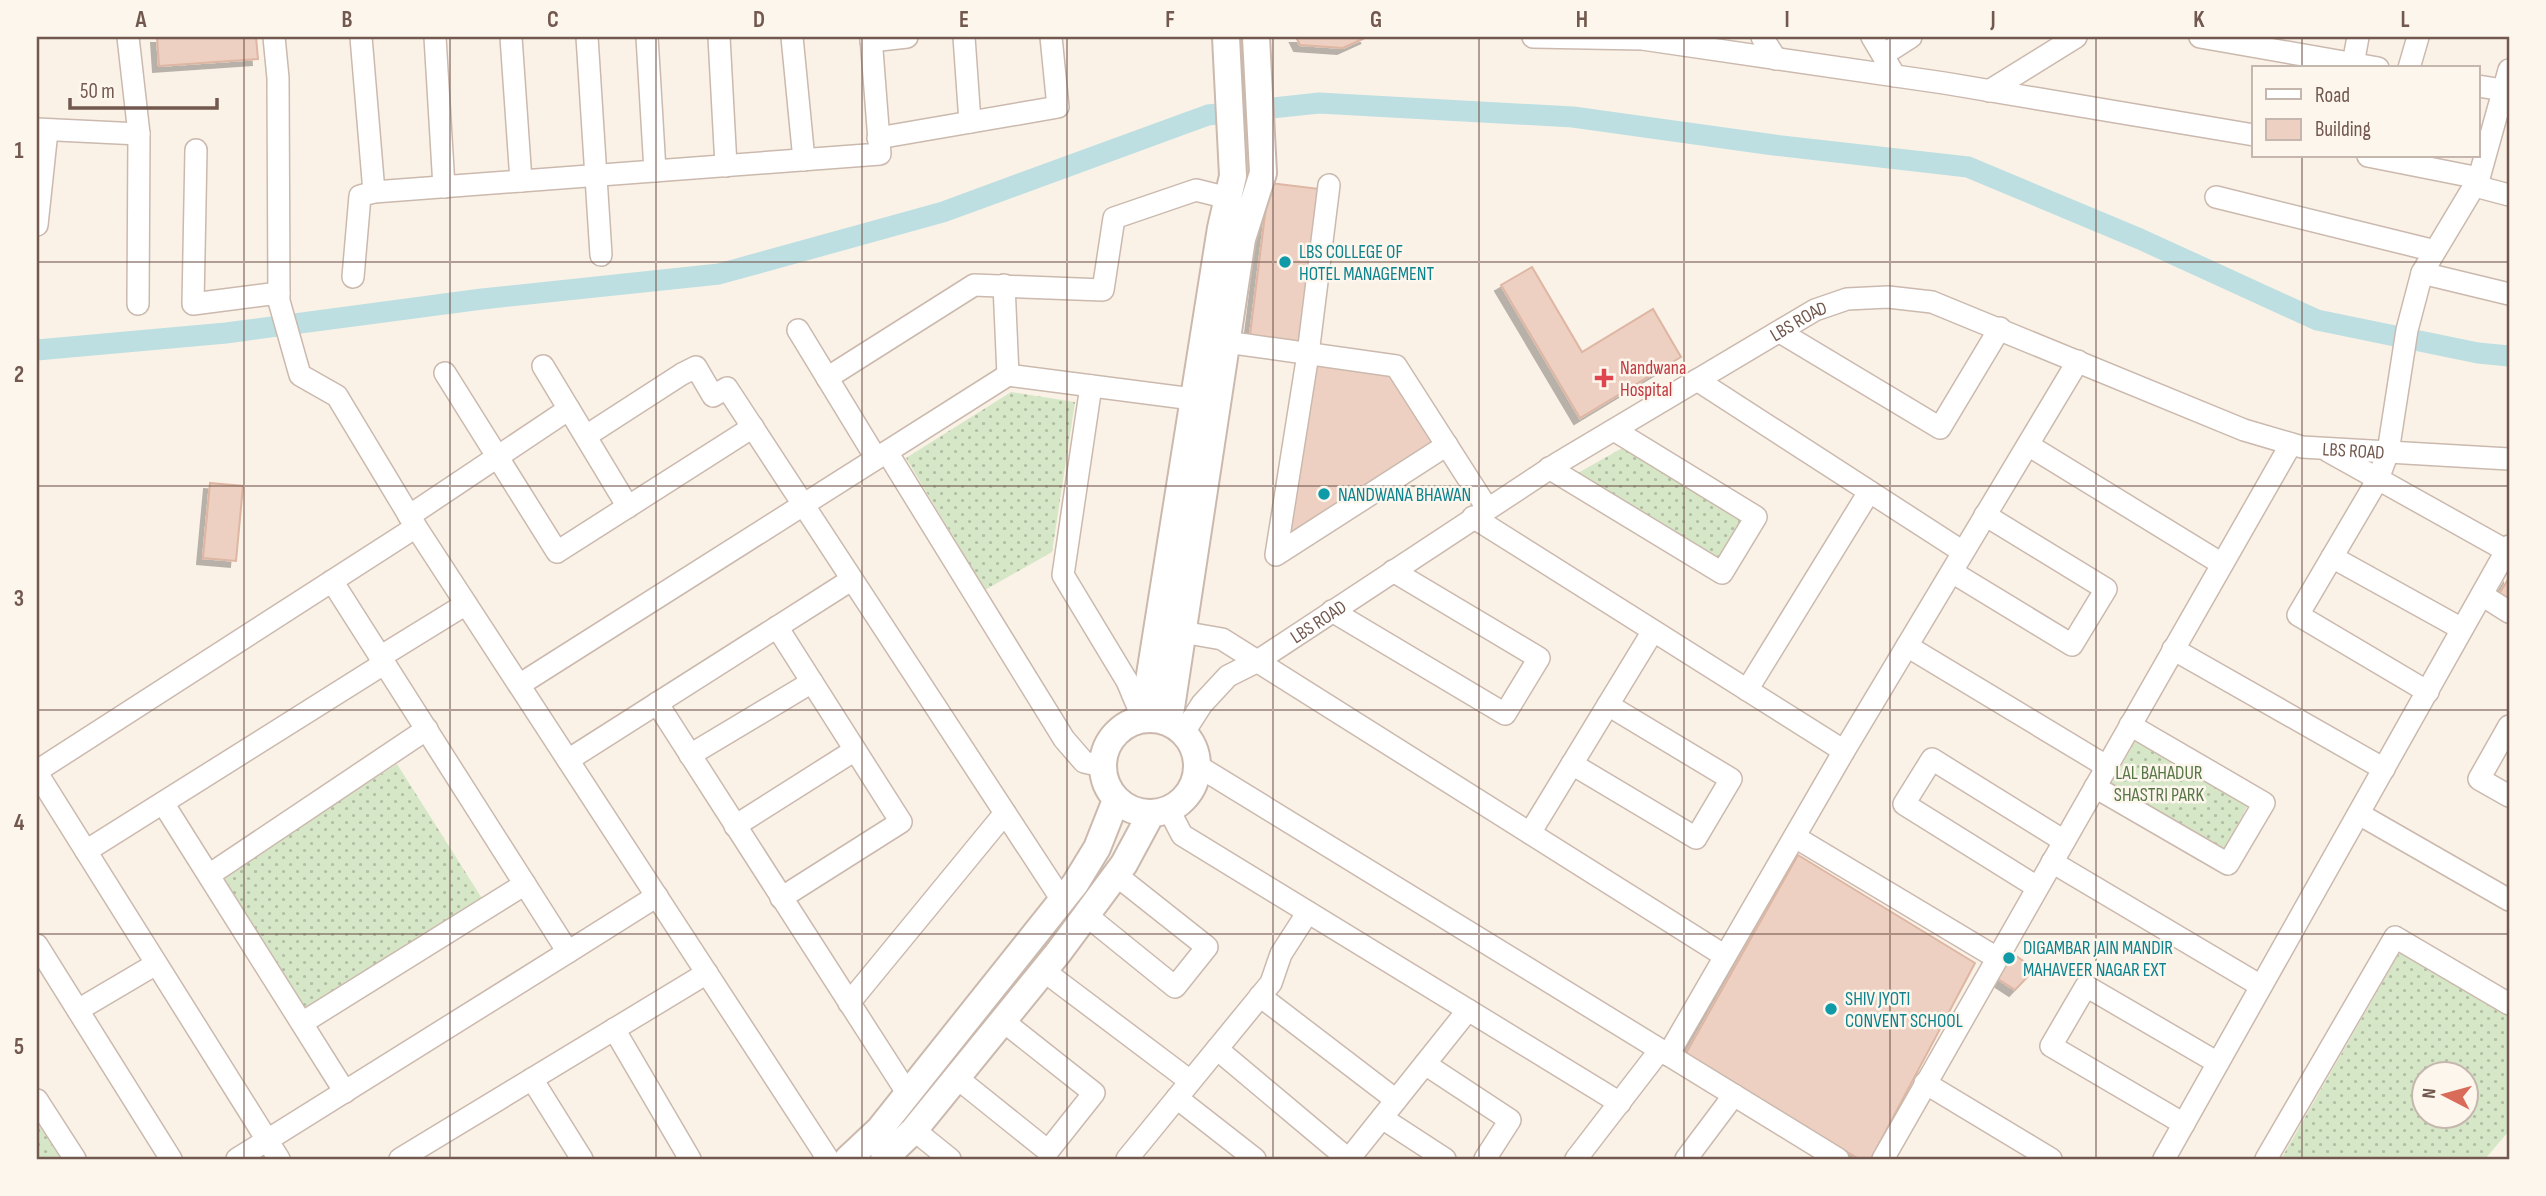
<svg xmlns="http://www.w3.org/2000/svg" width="2546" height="1196" viewBox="0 0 2546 1196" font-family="'Sofia Sans Condensed',sans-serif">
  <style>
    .grass { fill: url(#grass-dots); fill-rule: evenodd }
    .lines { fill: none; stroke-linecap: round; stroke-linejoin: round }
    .canal { stroke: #bddfe2; stroke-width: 21 }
    .building { fill: #edd0c1; stroke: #deb6a3; stroke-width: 2; filter: url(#shadow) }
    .minor-casing { stroke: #cbb9ae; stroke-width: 24 }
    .tertiary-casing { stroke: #cbb9ae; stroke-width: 30 }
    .minor { stroke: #fff; stroke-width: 21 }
    .tertiary { stroke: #fff; stroke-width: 26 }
    .grid { fill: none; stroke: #72584e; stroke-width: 2; stroke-opacity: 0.55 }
    .culture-dot { fill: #0f9aa8; stroke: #fdf6ed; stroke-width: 2.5 }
    .health-dot { fill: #e0444e; stroke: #fdf6ed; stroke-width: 2.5 }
    .labels { text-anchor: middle; stroke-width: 5; stroke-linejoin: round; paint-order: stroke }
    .culture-label { font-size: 19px; fill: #0d838f; stroke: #fdf6ed; text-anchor: start }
    .street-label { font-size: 19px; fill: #72584e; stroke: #fdf6ed }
    .health-label { font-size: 19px; fill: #be3a42; stroke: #fdf6ed; text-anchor: start }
    .park-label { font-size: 19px; fill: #587747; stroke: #fdf6ed }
    .neatline { fill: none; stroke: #72584e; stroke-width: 2.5 }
    .grid-label { font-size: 23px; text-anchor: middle; font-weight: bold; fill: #72584e }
  </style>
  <defs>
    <pattern id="grass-dots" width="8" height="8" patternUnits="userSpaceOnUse" patternTransform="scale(1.75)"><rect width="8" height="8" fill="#d6e7c7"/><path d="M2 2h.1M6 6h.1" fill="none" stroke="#b2bea4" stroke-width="1.8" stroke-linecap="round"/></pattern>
    <filter id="shadow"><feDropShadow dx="-6" dy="6" stdDeviation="0" flood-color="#0004"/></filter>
  </defs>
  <rect width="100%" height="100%" fill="#faf2e7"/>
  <!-- grass -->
  <path class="grass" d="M1011,392L1075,402L1052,552L985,590L906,458Z
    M1624,447L1742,520L1717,559L1578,473Z
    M2136,740L2248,805L2224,849L2111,784Z
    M397,764L483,900L306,1014L220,878Z
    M2400,952L2509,1016V1131L2485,1159H2281ZM2424,1074H2466V1116H2424Z
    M37,1122L61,1159H37Z"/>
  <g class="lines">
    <!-- canal -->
    <path class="canal" d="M37,350L226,333L482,299L719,274L943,212L1208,115L1319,103L1573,117L1774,145L1968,167L2140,239L2317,320L2478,353L2509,356"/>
  </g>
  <!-- building -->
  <path class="building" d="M157,37H256L258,59L159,66Z
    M1296,37H1367L1343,48L1300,45Z
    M1269,183L1320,189L1300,342L1250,335Z
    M1532,267L1582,352L1653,309L1681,357L1580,418L1501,285Z
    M1310,358L1396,366L1440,443L1277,545Z
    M210,483L243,486L236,561L203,558Z
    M2509,578V610L2494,602Z
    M1798,855L1975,963L1871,1159H1859L1685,1055Z
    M2003,947L2035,969L2015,990L1992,975Z"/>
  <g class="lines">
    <defs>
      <g id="minor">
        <path d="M128,37L139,134L138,304"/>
        <path d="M274,37L278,78L279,301L300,375L337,396L416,527L828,1159"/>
        <path d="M361,37L374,192"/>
        <path d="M435,37L444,187"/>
        <path d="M511,37L521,181"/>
        <path d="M587,37L601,255"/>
        <path d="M647,37L655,171"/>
        <path d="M719,37L726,166"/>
        <path d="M792,37L804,160"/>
        <path d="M964,37L970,122"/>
        <path d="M1533,37L1642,39L1944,83L2254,135"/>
        <path d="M1762,37L1776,59"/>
        <path d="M1872,37L1895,76"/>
        <path d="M2200,37L2378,68"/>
        <path d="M871,41L907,37"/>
        <path d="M1883,55L1911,37"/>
        <path d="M2353,64L2358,37"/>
        <path d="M2409,68L2418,37"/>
        <path d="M2478,86L2503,90"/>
        <path d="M1989,91L2076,37"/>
        <path d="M37,129L139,134"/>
        <path d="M878,138L1058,107L1051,37"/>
        <path d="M196,150L193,304L279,293"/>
        <path d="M2368,156L2479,178"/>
        <path d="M1329,185L1308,354L1276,555L1447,445"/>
        <path d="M2475,186L2509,195"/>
        <path d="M2216,197L2435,251"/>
        <path d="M37,225L47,131"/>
        <path d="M2422,273L2509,294"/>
        <path d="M353,277L360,196L374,192L880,154L871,37"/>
        <path d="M1004,285L1008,375"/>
        <path d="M798,330L876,458"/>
        <path d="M1780,332L1940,428L2000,328"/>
        <path d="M1226,342L1396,366L1487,508"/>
        <path d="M543,366L628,507"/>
        <path d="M445,373L557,552L753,427"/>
        <path d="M827,378L974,285L1103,290L1114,218L1196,190L1228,198"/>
        <path d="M1697,380L1963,552"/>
        <path d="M1091,386L1063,575L1127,681L1143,719"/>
        <path d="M586,436L682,374L696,367L713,396L727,388L1062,900"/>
        <path d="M2028,445L2222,564"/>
        <path d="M2328,451L2507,551"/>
        <path d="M887,452L1064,739L1084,762L1102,766"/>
        <path d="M1549,468L1722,573L1756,517L1614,430"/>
        <path d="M409,516L569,409"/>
        <path d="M1473,517L1844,751"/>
        <path d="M2332,557L2462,629"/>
        <path d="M1952,572L2072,645L2106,589L1985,515"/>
        <path d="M332,581L568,952L657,896"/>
        <path d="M2482,595L2509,612"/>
        <path d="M1332,611L1505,714L1539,658L1393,571"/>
        <path d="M777,627L901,822L781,898"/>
        <path d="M1182,632L1222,639L1725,956"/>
        <path d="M1907,646L2106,766"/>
        <path d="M2173,649L2384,769"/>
        <path d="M380,657L466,604"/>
        <path d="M519,685L1008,375L1208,401"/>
        <path d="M1747,690L1869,492"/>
        <path d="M2428,692L2298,615L2378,479L2388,452L2407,330L2422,273L2479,178L2509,70"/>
        <path d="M657,703L908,1094"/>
        <path d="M2509,726L2479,779L2509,796"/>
        <path id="s1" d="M1184,732L1202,704L1228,676L1256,662L1558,463L1815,310L1847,299L1888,297L1932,302L2244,430L2302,447L2509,459"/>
        <path d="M690,755L812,682"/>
        <path d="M568,760L851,580"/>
        <path d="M1572,764L1696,838L1731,779L1608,705"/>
        <path d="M1198,766L1838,1159"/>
        <path d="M37,771L416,527"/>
        <path d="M37,773L279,1159"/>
        <path d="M2095,787L2228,864L2264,803L2130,725"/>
        <path d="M163,803L345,1092"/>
        <path d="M1169,810L1182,835L1620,1103"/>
        <path d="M2359,814L2509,900"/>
        <path d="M735,826L855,750"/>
        <path d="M1530,833L1653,631"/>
        <path d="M1795,837L1997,958"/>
        <path d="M86,851L385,663"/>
        <path d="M2052,862L2261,986"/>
        <path d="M209,875L427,729"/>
        <path d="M2037,887L1904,804L1932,759L2064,841"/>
        <path d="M1086,915L1175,987L1207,947L1116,875"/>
        <path d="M37,945L171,1159"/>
        <path d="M1044,971L1190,1081"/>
        <path d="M1260,996L1396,1100"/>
        <path d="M849,1003L1005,813"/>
        <path d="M78,1010L156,964"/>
        <path d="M302,1023L525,884"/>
        <path d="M614,1029L690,1159"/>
        <path d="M1217,1049L1348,1159"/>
        <path d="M1668,1055L1844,751L2078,361"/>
        <path d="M1425,1064L1510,1120L1485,1159"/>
        <path d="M957,1078L1048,1151L1094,1093L1003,1021"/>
        <path d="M532,1079L582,1159"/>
        <path d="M1925,1083L2051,1159"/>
        <path d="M1177,1098L1255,1159"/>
        <path d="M37,1100L75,1159"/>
        <path d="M1382,1118L1445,1159"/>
        <path d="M2184,1124L2051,1046L2086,986L2218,1063"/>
        <path d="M914,1130L950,1159"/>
        <path d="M237,1159L568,952"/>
        <path d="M400,1159L707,973"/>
        <path d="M1127,1159L1271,983L1281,954L1308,912"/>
        <path d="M1349,1159L1468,1010"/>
        <path d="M1576,1159L1660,1050"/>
        <path d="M1686,1159L1734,1095"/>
        <path d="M1883,1159L2291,444"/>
        <path d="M2164,1159L2509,546"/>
        <path d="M2266,1159L2395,937L2509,1004"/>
      </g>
      <path id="tertiary" d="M1103 766a47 47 0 1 1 94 0a47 47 0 1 1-94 0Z
        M1143,719L1221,228L1233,176L1226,37
        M1169,721L1242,239L1263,173L1256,37
        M848,1159L879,1130L1075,884L1097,848L1116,800
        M884,1159L914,1130L1058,953L1124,864L1151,814"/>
    </defs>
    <!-- minor casing -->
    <use href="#minor" class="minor-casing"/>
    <!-- tertiary casing -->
    <use href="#tertiary" class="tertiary-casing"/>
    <!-- minor -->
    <use href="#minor" class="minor"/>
    <!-- tertiary -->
    <use href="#tertiary" class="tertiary"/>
  </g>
  <!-- grid -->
  <path class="grid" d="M244,37V1159M450,37V1159M656,37V1159M862,37V1159M1067,37V1159M1273,37V1159M1479,37V1159M1684,37V1159M1890,37V1159M2096,37V1159M2302,37V68M2302,156V1159M37,262H2509M37,486H2509M37,710H2509M37,934H2509"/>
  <!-- markers -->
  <g class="culture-dot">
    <circle cx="1285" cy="262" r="7"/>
    <circle cx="1324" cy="494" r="7"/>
    <circle cx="2009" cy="958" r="7"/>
    <circle cx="1831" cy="1009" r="7"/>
  </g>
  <path class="health-dot" d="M1600.5 367.5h7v7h7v7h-7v7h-7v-7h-7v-7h7z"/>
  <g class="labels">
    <!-- culture labels -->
    <g class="culture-label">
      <text x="1299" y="258">LBS COLLEGE OF<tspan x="1299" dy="22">HOTEL MANAGEMENT</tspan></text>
      <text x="1338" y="501">NANDWANA BHAWAN</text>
      <text x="2023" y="954">DIGAMBAR JAIN MANDIR<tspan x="2023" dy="22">MAHAVEER NAGAR EXT</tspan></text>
      <text x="1845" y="1005">SHIV JYOTI<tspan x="1845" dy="22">CONVENT SCHOOL</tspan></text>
    </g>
    <!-- street labels -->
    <g class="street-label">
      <text dy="7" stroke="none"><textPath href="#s1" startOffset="744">LBS ROAD</textPath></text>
      <text dy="7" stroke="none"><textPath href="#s1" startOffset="1332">LBS ROAD</textPath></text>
      <text dy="7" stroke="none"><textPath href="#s1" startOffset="177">LBS ROAD</textPath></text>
    </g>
    <!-- health labels -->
    <g class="health-label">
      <text x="1620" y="374">Nandwana<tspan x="1620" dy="22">Hospital</tspan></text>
    </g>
    <!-- park labels -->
    <g class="park-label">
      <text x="2159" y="779">LAL BAHADUR<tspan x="2159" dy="22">SHASTRI PARK</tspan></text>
    </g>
  </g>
  <!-- border -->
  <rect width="2546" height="1196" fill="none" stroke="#fdf6ed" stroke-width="77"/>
  <!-- legend -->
  <rect x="2252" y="66" width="228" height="91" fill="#fdf6ed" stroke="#c5b7ad" stroke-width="2"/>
  <rect x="2266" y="89" width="35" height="10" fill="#ffffff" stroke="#c5b7ad" stroke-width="2"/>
  <text x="2315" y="102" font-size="21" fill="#72584e">Road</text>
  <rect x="2266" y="119" width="35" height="21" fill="#edd0c1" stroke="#c5b7ad" stroke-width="2"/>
  <text x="2315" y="136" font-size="21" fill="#72584e">Building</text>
  <!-- north arrow -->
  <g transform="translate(2445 1095) rotate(276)"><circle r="33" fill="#fdf6ed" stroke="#c5b7ad" stroke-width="2"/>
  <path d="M0-5L12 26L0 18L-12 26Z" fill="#d96c58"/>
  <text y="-10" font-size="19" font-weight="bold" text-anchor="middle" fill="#72584e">N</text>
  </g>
  <!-- scale -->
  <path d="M70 98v10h147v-10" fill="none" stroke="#72584e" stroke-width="3.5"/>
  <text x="80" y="98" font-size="21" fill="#72584e" stroke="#fdf6ed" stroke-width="5" paint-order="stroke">50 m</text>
  <rect x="38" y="38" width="2470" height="1120" class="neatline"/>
  <g class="grid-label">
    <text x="141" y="27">A</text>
    <text x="347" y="27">B</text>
    <text x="553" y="27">C</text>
    <text x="759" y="27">D</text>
    <text x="964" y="27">E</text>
    <text x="1170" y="27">F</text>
    <text x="1376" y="27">G</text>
    <text x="1582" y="27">H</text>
    <text x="1787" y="27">I</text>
    <text x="1993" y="27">J</text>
    <text x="2199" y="27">K</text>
    <text x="2405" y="27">L</text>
    <text x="19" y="158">1</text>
    <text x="19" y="382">2</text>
    <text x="19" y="606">3</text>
    <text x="19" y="830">4</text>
    <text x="19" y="1054">5</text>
  </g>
</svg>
